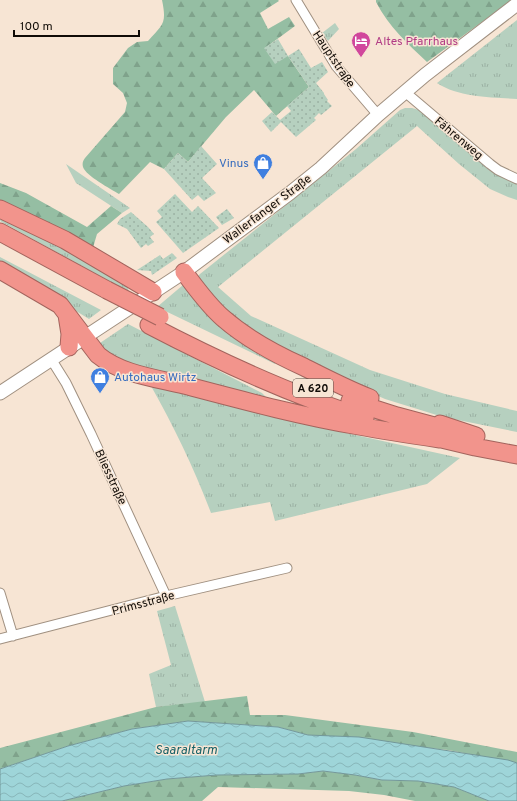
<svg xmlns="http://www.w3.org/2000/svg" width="517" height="801" viewBox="0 0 517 801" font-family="Overpass,sans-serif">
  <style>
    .grass { fill: url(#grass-tufts) }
    .forest { fill: url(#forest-firs) }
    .garden { fill: url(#garden-dots) }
    .water { fill: url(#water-waves); stroke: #73989a }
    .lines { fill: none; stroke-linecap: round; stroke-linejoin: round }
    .street-casing { stroke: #a09080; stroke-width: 11 }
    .secondary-casing { stroke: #a09080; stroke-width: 15 }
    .highway-casing { stroke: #a3645d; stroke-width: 19 }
    .street { stroke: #fff; stroke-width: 9 }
    .secondary { stroke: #fff; stroke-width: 13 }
    .highway { stroke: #f2948c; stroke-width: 17 }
    .highway-bridge-casing { stroke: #a3645d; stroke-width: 19; stroke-linecap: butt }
    .highway-bridge { stroke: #f2948c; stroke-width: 17 }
    .labels { text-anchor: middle; stroke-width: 3; stroke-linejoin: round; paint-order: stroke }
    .shield { fill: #f7e5d4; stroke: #554c44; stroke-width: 1 }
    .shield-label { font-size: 11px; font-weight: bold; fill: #100b06 }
    .hotel-label { font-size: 12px; fill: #b23c85; stroke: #f7e5d4; text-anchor: start }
    .street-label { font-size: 12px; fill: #100b06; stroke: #f7e5d4 }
    .shop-label { font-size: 12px; fill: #366cbe; stroke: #f7e5d4; text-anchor: end }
    .water-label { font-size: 13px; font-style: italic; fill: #156166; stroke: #f7e5d4 }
  </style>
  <defs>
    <pattern id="grass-tufts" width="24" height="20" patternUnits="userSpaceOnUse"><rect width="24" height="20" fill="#b6d0bf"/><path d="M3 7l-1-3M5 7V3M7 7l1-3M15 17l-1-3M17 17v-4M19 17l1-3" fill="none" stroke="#9bb1a3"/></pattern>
    <pattern id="forest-firs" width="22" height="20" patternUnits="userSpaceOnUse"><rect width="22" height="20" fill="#95bea3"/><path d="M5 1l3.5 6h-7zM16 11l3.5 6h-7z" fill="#7fa28b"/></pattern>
    <pattern id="garden-dots" width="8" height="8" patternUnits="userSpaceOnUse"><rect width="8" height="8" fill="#b6d0bf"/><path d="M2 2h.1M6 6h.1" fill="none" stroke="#9bb1a3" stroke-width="1.8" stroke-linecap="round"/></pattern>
    <pattern id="water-waves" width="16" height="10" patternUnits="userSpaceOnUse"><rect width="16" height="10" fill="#9ed5d9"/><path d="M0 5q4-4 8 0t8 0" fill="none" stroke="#87b6b9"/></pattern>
  </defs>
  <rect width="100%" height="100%" fill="#f7e5d4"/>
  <!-- grass -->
  <path class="grass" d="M517,20V99C491,97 460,98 437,83Z
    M335,23L339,29L328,41L322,33Z
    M405,108H412L419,110L488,167L497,174L517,184V200L508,197L490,189L459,164L417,126L218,287L251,316L370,370L445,394L517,411V432L443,417L385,399L324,372L263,341L223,311L197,277L200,274L356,149L400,110Z
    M66,164L130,208L122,213L76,183Z
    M1,219L60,246L127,285L129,292L0,221Z
    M0,257L101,310L89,319L76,311L70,305L0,261Z
    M183,285L276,359L275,364L157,307Z
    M128,324L262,393L269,400L137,368L101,350L100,343Z
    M151,383L328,429L460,458L427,484L275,521L270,502L211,513C194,468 174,427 151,386Z
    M175,606L205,702L156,707L149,674L171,665L157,611Z"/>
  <!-- forest -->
  <path class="forest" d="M162,0H278L279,1L260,13L268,29L289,17L295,26L265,48L288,56L309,87L276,116L254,90L226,117L188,162L178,153L164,169L150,162L119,194C111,189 86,176 83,167C82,163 83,161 85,158L125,112L127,103L123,93L113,84V68L128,48L137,42L148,41C163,24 167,24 162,0Z
    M376,0H512L427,62C407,43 389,27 376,2Z
    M0,183L26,193L87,227L111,206L122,213L97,234L92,251L0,203Z
    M247,696L250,715H285L413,732L517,752V763L448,750L308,735L278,727L188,721L132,729L68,746L0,769V748L156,707Z
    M323,771L355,775L382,780L418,781L454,787L489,801H415L384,795L349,791L218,787L202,801H62L124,786L167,779L217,775L298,774Z"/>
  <!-- garden -->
  <path class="garden" d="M278,39L288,56L299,49L311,68L322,62L328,72L316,83L324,93V94L328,100L327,101L332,106L321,115L319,113L314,118L316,120L296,137L281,122L271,132L262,121L272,112L280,120L291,111L287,106L309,87L288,56L275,64L264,48Z
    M201,146L217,164L202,178L216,193L204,201L198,195L192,200L164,169L178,153L188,162Z
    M175,194L192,212L198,206L219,228L183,253L156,222L162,217L157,211Z
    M227,209L234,218L222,225L216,217Z
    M131,212L148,227L154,234L150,237L154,242L148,246L146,244L141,248L127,229L117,224L120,219Z
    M172,253L177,258L155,273L152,275L151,271L137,270L160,255L163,259Z"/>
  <!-- water -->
  <path class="water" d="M188,721L278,727L308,735L359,737L508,760L517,763V801H489L454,787L418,781L382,780L355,775L323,771L298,774L217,775L167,779L124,786L62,801H0V769L68,746L132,729Z"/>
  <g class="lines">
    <defs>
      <path id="street" d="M296,0L336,66L378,115
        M405,92L490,164L498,170L517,179
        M51,359L66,383L91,434L166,596
        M0,593L13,636
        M0,639L166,596L287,568"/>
      <path id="secondary" d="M0,393L184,272L290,193L321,168L378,115L425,75L517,4"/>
      <path id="highway" d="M0,209L65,240L153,292
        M0,232L107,290
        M0,270L60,305L98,355C121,374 155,378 184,385C241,400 300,416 359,426C386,431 413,435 440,439
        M184,272C196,288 208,305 223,318C247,339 275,354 304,367C326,378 347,389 370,398
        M67,315L70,334L69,347
        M149,325C218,361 290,395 365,418
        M350,401L397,416L449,430
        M440,424L476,436
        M429,436L475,447L517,455"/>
    </defs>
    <!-- street casing -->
    <use href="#street" class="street-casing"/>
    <!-- secondary casing -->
    <use href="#secondary" class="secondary-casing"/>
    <!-- highway casing -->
    <use href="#highway" class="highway-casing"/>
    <!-- street -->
    <use href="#street" class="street"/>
    <!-- secondary -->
    <use href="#secondary" class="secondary"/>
    <!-- highway -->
    <use href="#highway" class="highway"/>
    <defs>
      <path id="highway-bridge" d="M107,290L160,317"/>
    </defs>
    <!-- highway-bridge casing -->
    <use href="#highway-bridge" class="highway-bridge-casing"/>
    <!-- highway-bridge -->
    <use href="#highway-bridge" class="highway-bridge"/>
  </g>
  <!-- icons -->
  <defs>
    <symbol id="hotel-pin" viewBox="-11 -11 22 30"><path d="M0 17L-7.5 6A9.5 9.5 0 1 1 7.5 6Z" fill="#d1479c" stroke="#f7e5d4"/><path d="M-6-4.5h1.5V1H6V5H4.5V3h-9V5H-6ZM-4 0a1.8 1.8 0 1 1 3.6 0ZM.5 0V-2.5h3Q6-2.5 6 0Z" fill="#fff"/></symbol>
    <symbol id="shop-pin" viewBox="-11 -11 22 30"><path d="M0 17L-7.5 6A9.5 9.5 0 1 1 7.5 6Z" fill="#3f7fe0" stroke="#f7e5d4"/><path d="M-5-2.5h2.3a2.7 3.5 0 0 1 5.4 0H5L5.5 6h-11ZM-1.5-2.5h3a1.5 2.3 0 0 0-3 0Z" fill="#fff"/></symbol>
  </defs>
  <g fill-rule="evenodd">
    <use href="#hotel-pin" x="350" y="30" width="22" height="30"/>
    <use href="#shop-pin" x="252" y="152" width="22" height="30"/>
    <use href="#shop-pin" x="89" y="366" width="22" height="30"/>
  </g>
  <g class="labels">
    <!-- shield labels -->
    <rect class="shield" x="293" y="379" width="40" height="18" rx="3"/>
    <g class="shield-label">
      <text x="313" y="392">A 620</text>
    </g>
    <!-- hotel labels -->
    <g class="hotel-label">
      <text x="375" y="45">Altes Pfarrhaus</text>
    </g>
    <!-- street labels -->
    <g class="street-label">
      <text transform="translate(334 59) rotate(56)" y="4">Hauptstraße</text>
      <text transform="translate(459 138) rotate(40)" y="4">Fährenweg</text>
      <text transform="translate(267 209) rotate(-37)" y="4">Wallerfanger Straße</text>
      <text transform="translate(111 477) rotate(65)" y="4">Bliesstraße</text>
      <text transform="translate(143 603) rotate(-15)" y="4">Primsstraße</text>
    </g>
    <!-- shop labels -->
    <g class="shop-label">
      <text x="249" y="167">Vinus</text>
      <text x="114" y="381" text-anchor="start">Autohaus Wirtz</text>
    </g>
    <!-- water labels -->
    <g class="water-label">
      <text x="186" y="754">Saaraltarm</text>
    </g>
  </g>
  <!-- scale -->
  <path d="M14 30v6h125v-6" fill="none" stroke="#100b06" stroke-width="2"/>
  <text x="20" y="30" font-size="12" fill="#100b06" stroke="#f7e5d4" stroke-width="3" paint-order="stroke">100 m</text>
</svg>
